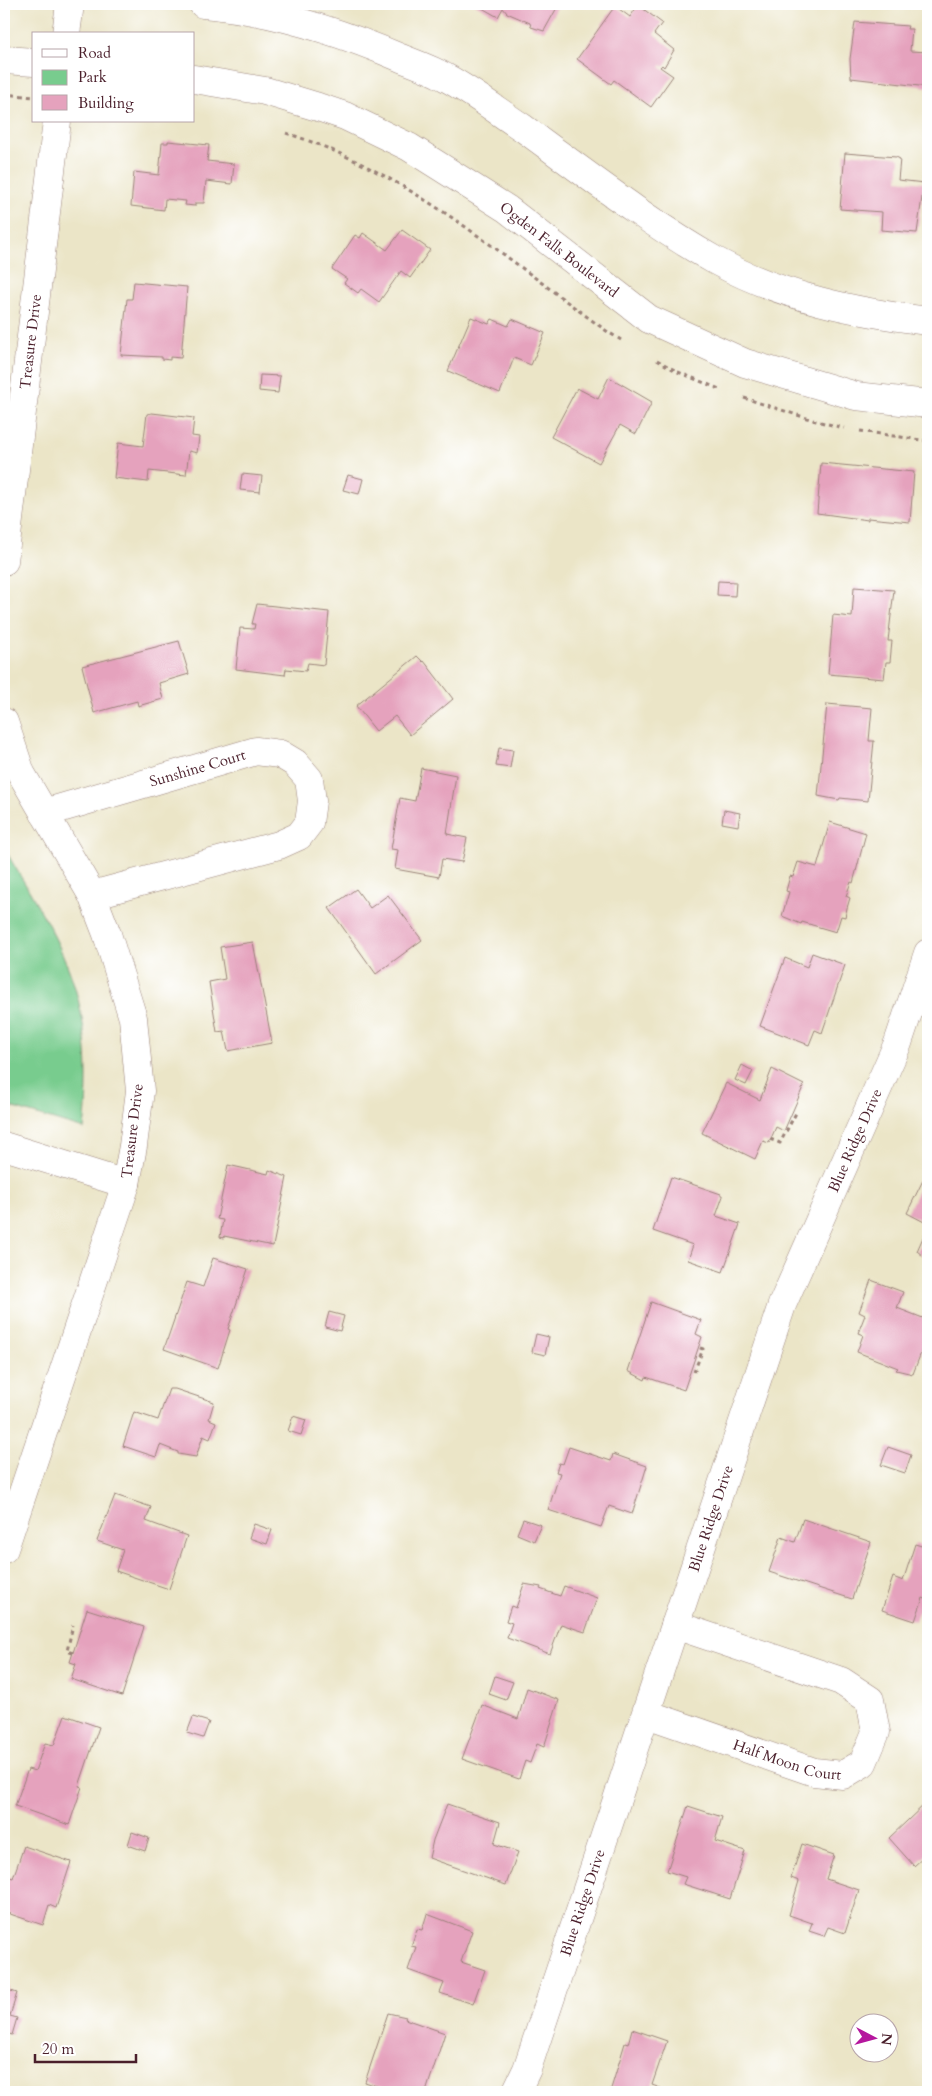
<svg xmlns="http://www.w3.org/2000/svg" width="932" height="2096" viewBox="0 0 932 2096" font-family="Cardo,serif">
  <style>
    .green { fill: #78cc8e; stroke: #61765c }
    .building { fill: #e5a2bd }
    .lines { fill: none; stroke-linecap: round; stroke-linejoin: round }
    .street-casing { stroke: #9a8279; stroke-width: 29 }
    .path { stroke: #9a8279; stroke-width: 3; stroke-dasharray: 4 4; stroke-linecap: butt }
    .street { stroke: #fff; stroke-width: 28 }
    .labels { text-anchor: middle; stroke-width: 5; stroke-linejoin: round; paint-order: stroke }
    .street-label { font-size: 15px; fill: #4a1f2b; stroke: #fff }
  </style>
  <rect width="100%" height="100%" fill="#fff"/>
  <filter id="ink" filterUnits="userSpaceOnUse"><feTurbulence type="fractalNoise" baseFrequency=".02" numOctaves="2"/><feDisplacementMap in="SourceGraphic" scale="10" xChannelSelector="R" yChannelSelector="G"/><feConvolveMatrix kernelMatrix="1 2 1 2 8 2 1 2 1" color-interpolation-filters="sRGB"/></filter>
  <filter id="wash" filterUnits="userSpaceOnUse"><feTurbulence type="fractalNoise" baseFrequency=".0096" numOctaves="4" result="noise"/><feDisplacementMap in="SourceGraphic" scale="20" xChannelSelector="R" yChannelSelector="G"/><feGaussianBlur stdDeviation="1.12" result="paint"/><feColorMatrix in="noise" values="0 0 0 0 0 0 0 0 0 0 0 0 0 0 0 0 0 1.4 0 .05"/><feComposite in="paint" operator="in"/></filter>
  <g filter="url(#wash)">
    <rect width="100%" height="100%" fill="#ebe5c7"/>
    <!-- green -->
    <path class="green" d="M4,848C27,888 53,927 69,970C88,1020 90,1077 84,1129L4,1105Z"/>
    <g id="blocks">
      <!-- building -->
      <path class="building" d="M475,4H559L544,31L531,27L530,23L507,13L503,8L498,17Z
        M638,5L662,23L654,34L674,50L664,67L662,65L660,67L673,76L651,107L614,80L611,84L577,59L615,6L630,17Z
        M855,22L908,26L907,29H912L910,51L928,52V87L851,78L850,59Z
        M168,141L209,145L207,161L234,164L232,184L206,181L204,203H195V206L185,205L186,201L165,199L164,210L131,206L134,172L159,175L162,143H168Z
        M845,153L896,157L900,159L898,180L924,183L917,233L881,230L882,212L840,209Z
        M402,230L430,250L410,278L401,271L379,302L361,289L358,293L344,283L347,279L332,269L355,235L360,238L363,233L387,250Z
        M134,282L187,287L181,358L170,357V360L162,359V357L121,355L127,299H132Z
        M471,317L489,324L492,319L508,326L512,319L545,333L531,365L514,358L500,393L448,371Z
        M260,375L280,376L278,393L259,391Z
        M609,377L652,402L636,434L620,425L599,463L551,437L577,388L598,399Z
        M152,413L194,418L192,436L199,437L197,453L189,451L186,475L149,471L148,482L114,478L118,443L143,446L147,414Z
        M821,463L914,472L910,522L868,518V520L817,513Z
        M242,474L262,476L260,492L240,490Z
        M348,475L363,479L359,494L343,490Z
        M718,581L736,582L735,596L717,595Z
        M854,587L894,590L888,641H892L890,662H886L884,679L828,674L833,615L852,617Z
        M257,604L329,612L324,665L308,663L306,671L286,669L285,675L236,669L240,628L254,629L255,624H252Z
        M179,641L189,674L159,683L163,699L138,706L137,701L94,713L82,666Z
        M417,656L423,662L424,661L453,699L410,735L395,716L376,731L356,706Z
        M827,704L872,708L869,741H874L868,801L840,798L839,800L818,796Z
        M499,748L513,750L510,768L496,766Z
        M421,768L456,775L447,834L467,838L462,862L442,859L439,877L395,869L398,850L391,849L400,798L415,801Z
        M724,810L740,813L738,826L722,823Z
        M830,822L866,833L853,883L851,882L846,896L850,898L847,908L845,917L841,916L836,932L802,922L801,924L782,916L789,892L786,891L790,876L793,877L798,862L817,867Z
        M356,889L370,908L388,895L422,940L376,974L329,908Z
        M253,942L272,1043L228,1051L224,1031L217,1032L209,982L225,979L220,947Z
        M812,953L845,965L822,1033L815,1030L809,1045L760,1026L785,958L807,967Z
        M742,1065L753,1071L746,1085L735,1080Z
        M772,1069L804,1085L784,1131L776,1127L769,1143L763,1141L755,1159L702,1133L726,1083L760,1100Z
        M228,1165L268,1174L269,1170L287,1177L273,1246L224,1236V1238L220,1237L223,1220L217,1219Z
        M928,1170V1224L907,1213Z
        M671,1177L721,1194V1196H723L716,1216L740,1224L723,1272L688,1260L693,1245L653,1231Z
        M928,1226V1260L917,1251Z
        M213,1258L248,1269L228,1329L230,1330L218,1368L164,1349L187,1282L203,1287Z
        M871,1280L903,1292L897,1308L928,1320V1334L913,1374L896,1370L898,1368L857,1352L863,1335L858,1333L865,1315L859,1312Z
        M651,1302L701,1320L696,1334L702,1337L684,1390L646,1377L645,1380L628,1371Z
        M329,1312L344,1316L340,1331L325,1327Z
        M536,1334L549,1337L545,1355L532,1352Z
        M169,1389H175L214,1402L209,1419L216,1422L210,1439L203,1436L196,1457L178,1454V1452L160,1445L156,1457L123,1446L134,1412L158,1420Z
        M293,1416L306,1420L301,1435L288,1431Z
        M569,1447L611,1461L613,1454L647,1466L632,1514L609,1506L601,1527L548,1510L560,1473L556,1472L559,1463L563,1464Z
        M888,1447L911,1455L905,1473L881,1465Z
        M115,1495L151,1507L146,1521L187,1536L169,1589L116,1571L123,1550L97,1541Z
        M523,1519L541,1525L534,1541L517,1534Z
        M803,1519L871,1542L852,1599L769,1572L781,1537L795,1542Z
        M254,1524L272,1530L267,1544L249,1538Z
        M915,1544L928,1548V1600L923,1598L915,1621L882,1610L893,1577L903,1581Z
        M524,1584L541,1587L540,1589L560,1596L564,1586L597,1598L585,1632L561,1624L550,1654L507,1638L512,1623L506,1621L511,1606L516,1608Z
        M87,1609L144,1627L122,1696L71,1679L76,1664L70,1662Z
        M495,1676L513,1682L506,1700L489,1694Z
        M527,1688L559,1700L544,1747L537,1744L530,1763L525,1761L519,1779L462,1759L482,1705L518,1719Z
        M65,1715L99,1727L79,1786L82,1787L69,1825L15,1806L28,1769L35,1771L45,1743L54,1745Z
        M193,1717L209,1722L203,1738L187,1733Z
        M926,1803L928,1806V1858L926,1855L914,1866L889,1838Z
        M447,1804L500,1822L494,1844L518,1852L506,1885L429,1858L433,1840Z
        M688,1806L722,1817L715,1841L745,1851L730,1899L683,1884L686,1877L667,1871Z
        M132,1832L149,1838L145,1851L128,1845Z
        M802,1844L834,1855L826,1879L859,1890L845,1933L828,1927L824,1936L809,1931L812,1923L789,1915L799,1881L791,1878Z
        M24,1846L71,1862L56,1908L49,1905L43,1925L4,1912V1875L13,1878Z
        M427,1914L472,1931L461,1962L485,1970L473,2004L440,1993L444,1983L408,1970L416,1947L411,1946L417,1929L422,1930Z
        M4,1986L9,1988L8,1990L17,1993L10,2016L17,2018L12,2035L4,2032Z
        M388,2013L406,2017L405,2019L445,2033L426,2092H394L365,2082Z
        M632,2029L667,2041L652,2085L671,2092H610L625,2043L628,2044Z"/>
    </g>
  </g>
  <g filter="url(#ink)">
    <use href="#blocks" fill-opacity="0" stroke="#9a8279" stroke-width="1"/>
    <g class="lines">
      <defs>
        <g id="street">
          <path d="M203,4C271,10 338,31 401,58C416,64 431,69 445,77C473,92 497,111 523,128C585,173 649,223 716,261C782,297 855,312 928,321"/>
          <path d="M66,34L70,4"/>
          <path d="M4,60L34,62"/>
          <path id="s1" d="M194,79L265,91L318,107L345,116L409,147L507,209L649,319L745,363L856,396L928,404"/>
          <path id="s2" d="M4,561L57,121"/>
          <path d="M4,722L21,773L92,895L107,934L133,1018L140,1091L133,1146L126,1184L4,1549"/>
          <path id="s3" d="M44,813L256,751L280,754L295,763L309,779L312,801L309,823L299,836L279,845L92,895"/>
          <path d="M4,1146L126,1184"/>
          <path id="s4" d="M647,1714L814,1772L843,1775L863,1763L876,1732L870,1700L841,1681L675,1625"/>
          <path id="s5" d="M516,2092L527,2069L782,1305L898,1043L928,953"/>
        </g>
      </defs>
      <!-- street casing -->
      <use href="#street" class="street-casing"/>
      <!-- path -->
      <path class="path" d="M4,94L34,97
        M286,133C409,172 505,258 608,332L621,340
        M657,360L678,372L722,390
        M744,398L816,421L844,428
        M860,431L928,441
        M770,1139L780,1143L796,1113
        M694,1372L703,1349L698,1347
        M73,1653L67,1651L73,1625"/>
      <!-- street -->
      <use href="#street" class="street"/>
    </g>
  </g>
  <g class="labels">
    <!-- street labels -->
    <g class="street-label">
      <text dy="5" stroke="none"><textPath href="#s1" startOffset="409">Ogden Falls Boulevard</textPath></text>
      <text dy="5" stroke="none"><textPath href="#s2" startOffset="221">Treasure Drive</textPath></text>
      <text dy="5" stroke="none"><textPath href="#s3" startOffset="160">Sunshine Court</textPath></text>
      <text transform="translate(132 1131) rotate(-83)" y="5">Treasure Drive</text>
      <text dy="5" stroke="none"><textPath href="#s5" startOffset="1011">Blue Ridge Drive</textPath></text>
      <text dy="5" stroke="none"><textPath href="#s5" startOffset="606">Blue Ridge Drive</textPath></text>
      <text dy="5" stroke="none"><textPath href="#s4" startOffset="148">Half Moon Court</textPath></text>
      <text dy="5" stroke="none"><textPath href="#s5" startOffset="201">Blue Ridge Drive</textPath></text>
    </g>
  </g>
  <!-- margin -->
  <rect width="932" height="2096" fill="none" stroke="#fff" stroke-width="20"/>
  <!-- legend -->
  <rect x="32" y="32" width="162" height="90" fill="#ffffff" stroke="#b7a5aa"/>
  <rect x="42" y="49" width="25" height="8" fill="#ffffff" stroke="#b7a5aa"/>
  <text x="78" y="58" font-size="15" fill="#4a1f2b">Road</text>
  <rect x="42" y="70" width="25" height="15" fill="#78cc8e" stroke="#b7a5aa"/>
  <text x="78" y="82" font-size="15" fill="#4a1f2b">Park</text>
  <rect x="42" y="95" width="25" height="15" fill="#e5a2bd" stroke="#b7a5aa"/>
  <text x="78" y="108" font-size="15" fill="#4a1f2b">Building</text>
  <!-- north arrow -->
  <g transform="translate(874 2038) rotate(96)"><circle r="24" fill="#ffffff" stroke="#b7a5aa"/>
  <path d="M0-4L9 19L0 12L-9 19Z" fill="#b5179e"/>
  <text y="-8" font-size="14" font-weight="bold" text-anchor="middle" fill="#4a1f2b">N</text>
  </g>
  <!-- scale -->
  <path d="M35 2054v8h101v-8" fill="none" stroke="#4a1f2b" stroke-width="2.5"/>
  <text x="42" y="2054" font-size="15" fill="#4a1f2b" stroke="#ffffff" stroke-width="4" paint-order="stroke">20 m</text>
</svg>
